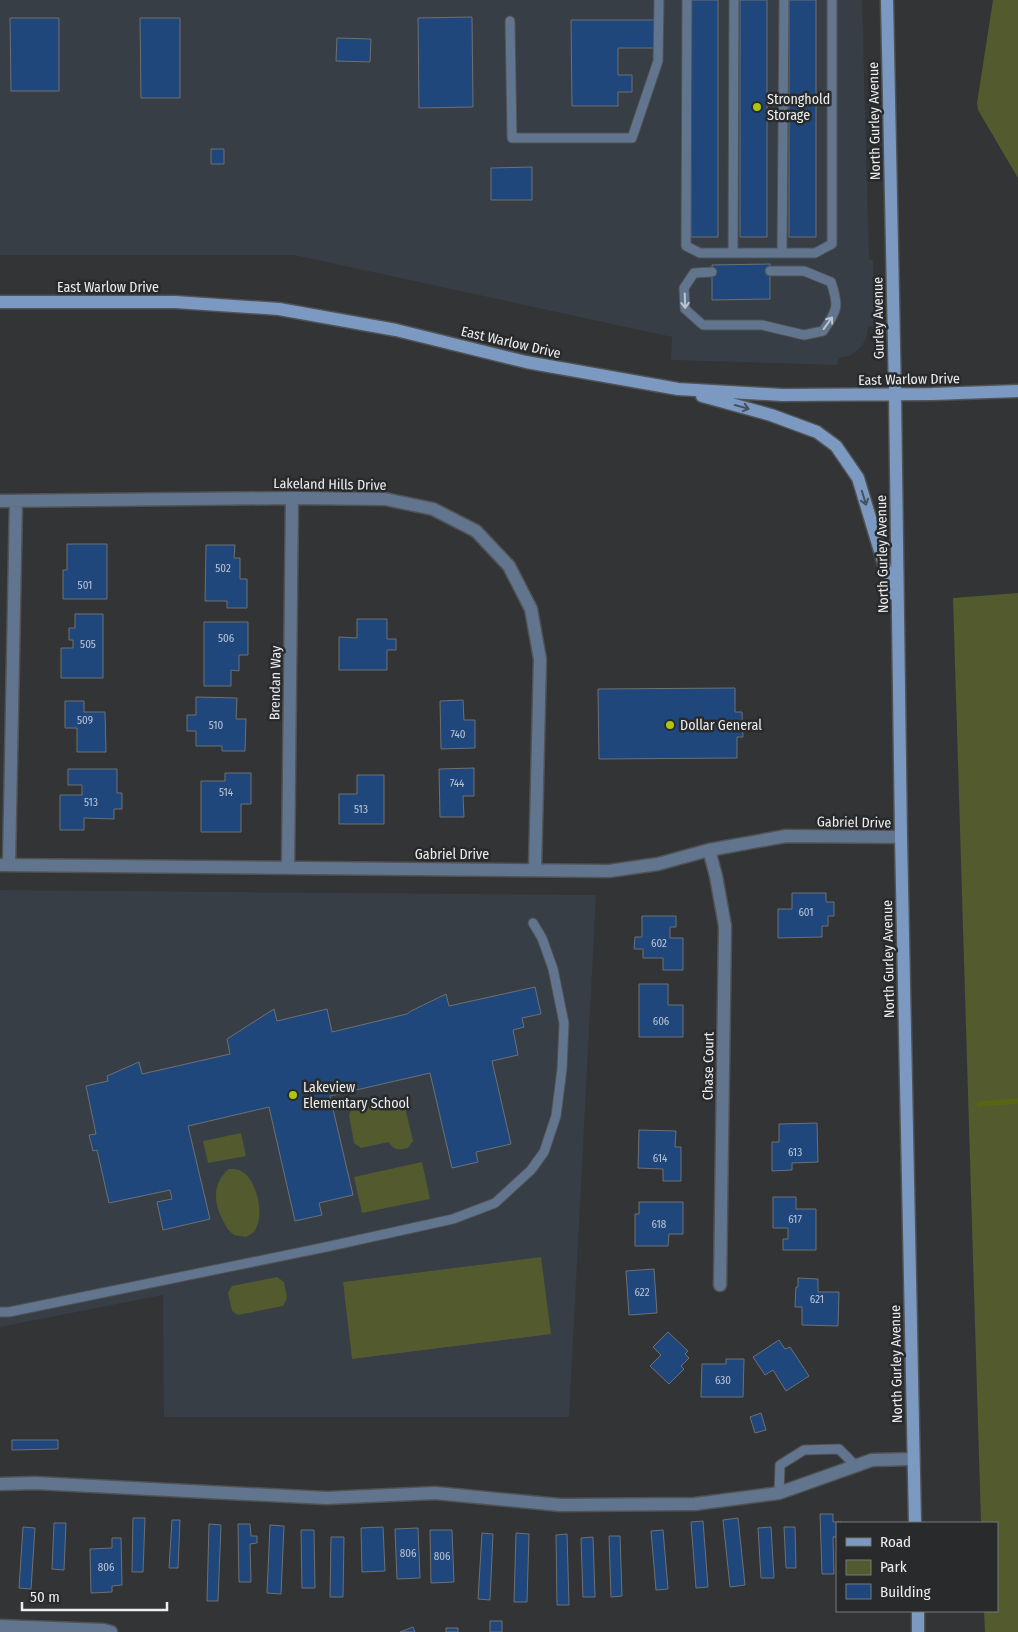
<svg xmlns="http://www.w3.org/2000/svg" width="1018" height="1632" viewBox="0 0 1018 1632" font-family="'Fira Sans Condensed',sans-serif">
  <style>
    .built { fill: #383e45 }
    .green { fill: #525a2e }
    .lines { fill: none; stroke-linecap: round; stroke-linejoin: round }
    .stream { stroke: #586515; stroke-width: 5.5 }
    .building { fill: #1f477c; stroke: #6e7073 }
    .lane-casing { stroke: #505254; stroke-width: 11 }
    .street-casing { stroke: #505254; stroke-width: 15 }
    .secondary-casing { stroke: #505254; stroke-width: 15 }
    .lane { stroke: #62758e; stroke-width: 9 }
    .street { stroke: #62758e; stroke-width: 12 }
    .secondary { stroke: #7b99c1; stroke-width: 12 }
    .oneway { stroke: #bcc4ce }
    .oneway2 { stroke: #455160 }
    .poi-dot { fill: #aec60b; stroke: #282a2c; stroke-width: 2 }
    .labels { text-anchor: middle; stroke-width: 5; stroke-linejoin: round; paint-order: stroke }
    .number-label { font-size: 11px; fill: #bac4d3 }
    .poi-label { font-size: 14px; fill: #edeef0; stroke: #282a2c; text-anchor: start }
    .street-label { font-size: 14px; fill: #edeef0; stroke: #282a2c }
  </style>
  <rect width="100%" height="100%" fill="#323436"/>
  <!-- built -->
  <path class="built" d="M0,0H862L869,259L873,260L874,326H868L867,337L861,347L851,355L839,358L837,365L671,360L672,337L294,255H0Z
    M0,890L596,895L569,1417H164L163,1295L0,1327Z"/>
  <!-- green -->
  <path class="green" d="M993,0H1018V178L978,110L977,103Z
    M1018,593V1632H985L984,1611H997V1523H981L953,598Z
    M396,1099L404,1103L413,1141L408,1148C399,1150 394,1151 389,1142L361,1148L354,1143L349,1115L352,1109Z
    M241,1133L246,1156L208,1163L203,1141Z
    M422,1162L430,1199L362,1213L354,1177Z
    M229,1169C232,1169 238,1169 241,1171C257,1179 265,1215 255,1230C254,1233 249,1235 246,1237C242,1236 237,1236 234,1235C228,1231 225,1224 222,1219C213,1201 213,1182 229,1169Z
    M541,1257L551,1334L352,1359L343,1282Z
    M277,1277L284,1282L287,1298L283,1306L238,1315L232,1311L228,1293L232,1286Z"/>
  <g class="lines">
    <!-- stream -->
    <path class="stream" d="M979,1104L1018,1101"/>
  </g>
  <!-- building -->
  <path class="building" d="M691,0H718V237H691Z
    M740,0H767V237H740Z
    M789,0H816V237H789Z
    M472,17L473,107L419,108L418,18Z
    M10,18H59V91H11Z
    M140,18H180V98H141Z
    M571,20H654V48H618V75H632V92H618V106H572Z
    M337,38L371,39L370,62L336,61Z
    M211,149H224V164H211Z
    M532,167V200H491V168Z
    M770,264V299L712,300V265Z
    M67,544H107V599H63V570H67Z
    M206,545H235L234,558H240V579H247V608H227V601H205Z
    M75,614H103V678H61V648H73V640H69V628H75Z
    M357,619H387V639H396V650H387V670H339V637L357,638Z
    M204,622H248V655H239V671L231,670V686H204Z
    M735,688V712H742L743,737H737V758L599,759L598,689Z
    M196,697L237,698L236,719H246L245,751H222V746H196V731H187V715H196Z
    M463,700L464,720H475V748L441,749L440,701Z
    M65,701H84V712H105L106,752H77V728H65Z
    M474,768V796H463L464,817H440L439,769Z
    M68,769H117V793H122V809H114V819L84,818V830H60V795H82V785H68Z
    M225,773H251V804H241V832H201V781H225Z
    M357,775H384V824H339V794H357Z
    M792,893H826V902H834V916H828V926H822V937L778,938V909H792Z
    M642,916H676V927H670V938H683V970H663V958H643V949H634L635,937H642Z
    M639,984H668V1005H683V1037H639Z
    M535,987L541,1014L522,1018L524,1027L513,1030L518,1055L492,1061L511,1144L476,1152L478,1162L452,1168L430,1073L330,1096L353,1195L319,1203L322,1215L295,1221L269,1107L188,1126L210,1219L163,1230L157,1202L172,1199L170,1190L109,1203L97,1150L93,1151L89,1135L96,1134L86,1086L108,1081L107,1076L139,1062L142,1074L230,1054L227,1039L274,1009L277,1021L327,1009L332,1032L407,1014L411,1011L446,994L449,1006Z
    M817,1123L818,1162L792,1163V1170L772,1171V1142H779V1124Z
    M639,1130L676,1131L675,1147H681V1181H663V1169L638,1168Z
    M773,1197H796V1209H816V1250H783V1239H788V1228H773Z
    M639,1202H683V1234H669L668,1246H635V1214H639Z
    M654,1269L657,1313L629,1315L626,1271Z
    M798,1278L818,1279V1292H839L838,1326L802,1325V1307H795L796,1287H798Z
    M668,1332L688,1351L685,1354L689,1358L681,1366L684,1369L669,1384L650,1366L661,1355L653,1347Z
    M779,1340L785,1349L790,1347L809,1376L786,1391L773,1370L765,1375L753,1357Z
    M726,1359H744L743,1397H701L702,1364H726Z
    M761,1413L766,1430L755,1433L750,1417Z
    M12,1440H58V1449L12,1450Z
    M820,1514H833V1522H841L837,1523V1537H833L834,1574H822Z
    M133,1518H145L143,1572H132Z
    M738,1518L745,1585L730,1587L723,1520Z
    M172,1520H180L178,1568H169Z
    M703,1521L708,1587L696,1588L691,1522Z
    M54,1523H66L64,1570L52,1569Z
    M209,1524L221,1525L218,1601H207Z
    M238,1524H250L251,1536H257V1543L250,1544L251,1582H239Z
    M270,1525L284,1526L281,1594L267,1593Z
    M23,1527L35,1528L31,1589L19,1588Z
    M383,1527L385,1571L362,1572L361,1528Z
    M771,1527L774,1578H761L758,1528Z
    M784,1527H795L796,1568H786Z
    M418,1528L420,1578L397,1579L395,1529Z
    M301,1530H314L315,1588H302Z
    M430,1530H452L454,1582L431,1583Z
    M663,1530L668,1589L656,1590L651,1531Z
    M482,1533L493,1534L490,1600L478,1599Z
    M516,1533L529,1534L527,1602H514Z
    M567,1534L569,1605H557L556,1535Z
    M609,1536H620L622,1596L611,1597Z
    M331,1537H344L343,1597H330Z
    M593,1537L595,1597H583L581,1538Z
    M112,1538H121L122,1585L112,1586V1592L91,1593L90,1549L112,1548Z
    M490,1621H502V1632H490Z
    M413,1627L415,1632H400Z
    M446,1628H458V1632H446Z"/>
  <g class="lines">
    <defs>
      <path id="lane" d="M687,0L686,246L700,253H815L832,244V0
        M510,21L512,138H632L658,61L659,0
        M733,253L734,0
        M782,253L784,0
        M712,272L694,273L684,288L685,309L703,325H762L804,335L823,331C838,310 839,306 831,282L804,271H770
        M0,1312H9L326,1247L453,1219L495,1203L531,1170L544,1152L556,1116L562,1069L564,1023L553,969L542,938L533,923
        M779,1493L780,1465L804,1450L839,1449L856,1466"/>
      <path id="street" d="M0,501L292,498L385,499L433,509L476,531L509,566L531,609L540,659L535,869
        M709,850L716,876L725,926L720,1285
        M0,865L609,871L658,864L709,850L786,836L901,837
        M9,865L16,501
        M288,868L292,498
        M0,1484L35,1483L326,1498L435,1493L560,1505L695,1504L779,1493L872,1460L913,1459
        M0,1626L104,1630L111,1632"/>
      <path id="secondary" d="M887,0L895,394L901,837L915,1523
        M0,302H175L279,309L396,330L526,362L678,389L782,395L932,394L1018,391
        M702,396L771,415L817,432L836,446L858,478L893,594
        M918,1611V1632"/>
    </defs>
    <!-- lane casing -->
    <use href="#lane" class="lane-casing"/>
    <!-- street casing -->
    <use href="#street" class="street-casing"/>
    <!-- secondary casing -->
    <use href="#secondary" class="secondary-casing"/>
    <!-- lane -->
    <use href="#lane" class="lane"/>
    <!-- street -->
    <use href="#street" class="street"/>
    <!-- secondary -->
    <use href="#secondary" class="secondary"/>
  </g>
  <!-- one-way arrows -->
  <defs><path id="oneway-shaft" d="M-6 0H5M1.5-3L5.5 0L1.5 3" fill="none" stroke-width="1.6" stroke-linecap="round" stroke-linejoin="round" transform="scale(1.25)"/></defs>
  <g class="oneway">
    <use href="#oneway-shaft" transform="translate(685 301) rotate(88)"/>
    <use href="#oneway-shaft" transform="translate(828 323) rotate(-54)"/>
  </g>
  <g class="oneway2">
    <use href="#oneway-shaft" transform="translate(742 407) rotate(15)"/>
    <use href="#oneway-shaft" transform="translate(864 498) rotate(73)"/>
  </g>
  <!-- markers -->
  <g class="poi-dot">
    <circle cx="757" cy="107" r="5"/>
    <circle cx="670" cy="725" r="5"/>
    <circle cx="293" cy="1095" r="5"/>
  </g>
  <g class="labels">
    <!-- number labels -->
    <g class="number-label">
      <text x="223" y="572">502</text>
      <text x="85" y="589">501</text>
      <text x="226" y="642">506</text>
      <text x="88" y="648">505</text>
      <text x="85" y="724">509</text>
      <text x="216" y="729">510</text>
      <text x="458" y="738">740</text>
      <text x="457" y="787">744</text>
      <text x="226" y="796">514</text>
      <text x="91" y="806">513</text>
      <text x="361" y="813">513</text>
      <text x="806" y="916">601</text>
      <text x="659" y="947">602</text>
      <text x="661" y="1025">606</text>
      <text x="795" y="1156">613</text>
      <text x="660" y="1162">614</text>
      <text x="795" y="1223">617</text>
      <text x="659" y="1228">618</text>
      <text x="642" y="1296">622</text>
      <text x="817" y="1303">621</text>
      <text x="723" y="1384">630</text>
      <text x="408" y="1557">806</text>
      <text x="442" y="1560">806</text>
      <text x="106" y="1571">806</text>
    </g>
    <!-- poi labels -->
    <g class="poi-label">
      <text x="767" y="104">Stronghold<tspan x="767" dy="16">Storage</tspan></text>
      <text x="680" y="730">Dollar General</text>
      <text x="303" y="1092">Lakeview<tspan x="303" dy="16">Elementary School</tspan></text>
    </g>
    <!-- street labels -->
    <g class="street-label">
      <text transform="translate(874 121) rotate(-91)" y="5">North Gurley Avenue</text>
      <text x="108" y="292">East Warlow Drive</text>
      <text transform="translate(878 318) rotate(-91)" y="5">Gurley Avenue</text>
      <text transform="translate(511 342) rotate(13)" y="5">East Warlow Drive</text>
      <text transform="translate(909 379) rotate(-1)" y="5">East Warlow Drive</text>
      <text transform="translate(330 484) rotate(1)" y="5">Lakeland Hills Drive</text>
      <text transform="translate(882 554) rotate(-91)" y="5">North Gurley Avenue</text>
      <text transform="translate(275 683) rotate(-89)" y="5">Brendan Way</text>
      <text transform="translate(854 822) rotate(1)" y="5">Gabriel Drive</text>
      <text x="452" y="859">Gabriel Drive</text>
      <text transform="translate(888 959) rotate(-91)" y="5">North Gurley Avenue</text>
      <text transform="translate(708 1066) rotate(-89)" y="5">Chase Court</text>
      <text transform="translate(896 1364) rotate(-91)" y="5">North Gurley Avenue</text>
    </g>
  </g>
  <!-- legend -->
  <rect x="836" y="1522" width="162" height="90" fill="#282a2c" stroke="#77787a"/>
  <rect x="846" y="1538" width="25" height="8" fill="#7b99c1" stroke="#77787a"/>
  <text x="880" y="1547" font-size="15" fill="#edeef0">Road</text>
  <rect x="846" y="1560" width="25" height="15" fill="#525a2e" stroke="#77787a"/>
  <text x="880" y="1572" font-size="15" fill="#edeef0">Park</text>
  <rect x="846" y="1584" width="25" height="15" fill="#1f477c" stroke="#77787a"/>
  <text x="880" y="1597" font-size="15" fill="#edeef0">Building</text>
  <!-- scale -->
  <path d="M22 1602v8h145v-8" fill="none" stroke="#edeef0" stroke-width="2.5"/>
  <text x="30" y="1602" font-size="15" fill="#edeef0" stroke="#282a2c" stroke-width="4" paint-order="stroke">50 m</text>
</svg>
